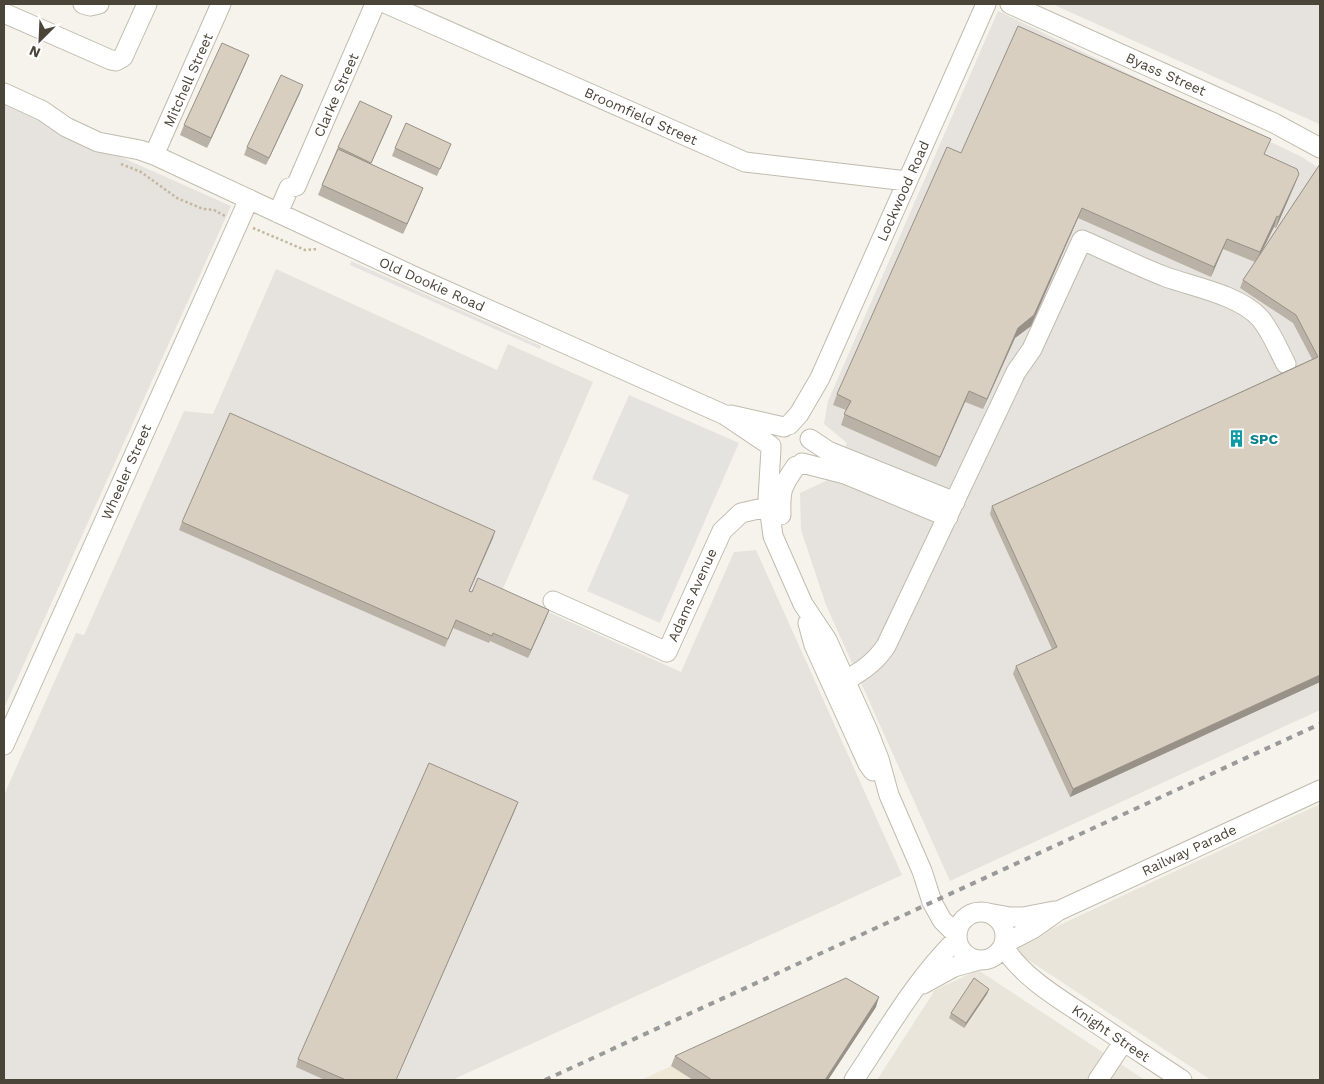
<svg xmlns="http://www.w3.org/2000/svg" width="1324" height="1084" viewBox="0 0 1324 1084" font-family="'Work Sans',sans-serif">
  <style>
    .residential { fill: #eae5da }
    .industrial { fill: #e6e2dd }
    .education { fill: #efe8d6 }
    .parking { fill: #e5e3e0 }
    .lines { fill: none; stroke-linecap: round; stroke-linejoin: round }
    .minor-casing { stroke: #c2bbae; stroke-width: 21 }
    .path { stroke: #c4b79f; stroke-width: 2.5; stroke-dasharray: 2.5 2.5; stroke-linecap: butt }
    .minor { stroke: #fff; stroke-width: 19 }
    .rail { stroke: #9a9a9a; stroke-width: 4; stroke-dasharray: 6 6; stroke-linecap: butt }
    .wall { fill: #bab2a6 }
    .shaded-wall { fill: #979187 }
    .building { fill: #d8cfc1; stroke: #979187 }
    .labels { text-anchor: middle; stroke-width: 4; stroke-linejoin: round; paint-order: stroke }
    .street-label { font-size: 14px; fill: #4b4439; stroke: #fff }
    .culture-label { font-size: 14px; font-weight: bold; fill: #0d838f; stroke: #fff; text-anchor: start }
  </style>
  <rect width="100%" height="100%" fill="#f6f3ec"/>
  <!-- residential -->
  <path class="residential" d="M1320,804V1080H1211L1010,948Z
    M978,970L1145,1080H877L935,990Z"/>
  <!-- industrial -->
  <path class="industrial" d="M1052,4H1320V125L1317,123Z
    M998,11L1302,157L1320,169V710L950,881L826,605L801,530L800,493L832,478L847,443L824,424L828,401Z
    M4,105L231,206L4,708Z
    M276,269L497,370L508,344L593,382L502,591L681,672L734,552L756,550L902,875L452,1080H4V795L76,633L84,635L184,411L213,414Z"/>
  <!-- education -->
  <path class="education" d="M671,1066L693,1080H641Z"/>
  <!-- parking -->
  <path class="parking" d="M351,261L541,346L540,349L350,265Z
    M629,395L739,443L660,623L587,591L629,495L592,479Z"/>
  <g class="lines">
    <defs>
      <path id="minor" d="M83,4L90,6L99,4
        M387,4L745,162L907,181
        M1010,4L1274,123L1320,148
        M4,13L111,60L116,61L123,57L147,4
        M4,93L43,111L66,127L98,142L140,150L154,155L420,279L725,415L771,446
        M154,155L221,4
        M278,213L289,188L296,186L375,4
        M731,415L784,427
        M789,425L799,414L820,378L986,4
        M810,439L828,451L955,502
        M771,449L768,499L773,536L803,604L827,640L868,731L879,759L889,795L922,871L932,902L942,920L957,935
        M802,463L845,474L948,517
        M781,515C780,490 782,486 796,466
        M553,601L667,652L722,531L741,513L763,508H769
        M808,623L814,645L868,764L873,771
        M834,687C855,675 873,666 886,646L1016,372L1032,349L1082,240C1110,252 1137,266 1166,277C1194,287 1239,295 1260,318C1271,331 1278,349 1286,364
        M4,745L249,199
        M957 936a24 24 0 1 1 48 0a24 24 0 1 1-48 0Z
        M988,913L1010,917H1023L1054,911
        M1004,944L1034,928L1058,911L1320,790
        M1003,946C1023,978 1060,999 1090,1019C1121,1040 1152,1060 1182,1080
        M923,984L954,967L979,960
        M854,1080C886,1032 916,979 957,939
        M1098,1080L1124,1041"/>
    </defs>
    <!-- minor casing -->
    <use href="#minor" class="minor-casing"/>
    <!-- path -->
    <path class="path" d="M121,164L141,172L177,198L203,209L214,210L225,216
      M253,228L305,250L318,249"/>
    <!-- minor -->
    <use href="#minor" class="minor"/>
    <!-- rail -->
    <path class="rail" d="M545,1080L1320,724"/>
  </g>
  <!-- wall -->
  <path class="wall" d="M249,55L245,65L207,148L180,135L184,125Z
    M300,93L266,165L244,155L247,147Z
    M389,124L371,164L423,188L419,198L403,234L318,195L322,185L338,147Z
    M451,144L437,176L392,156L395,148Z
    M961,153L1265,154L1299,174L1295,184L1276,228L1274,227L1261,253L1320,164V682L1070,797L1013,674L1016,666L1052,649L990,514L992,506L1312,359L1293,323L1240,288L1243,280L1255,262L1223,249L1211,277L1078,218L1031,326L1015,338L983,409L965,402L936,467L841,425L846,410L833,405L837,394Z
    M182,522L495,531L469,591L549,610L528,658L490,641L489,643L453,628L445,647L179,530Z
    M515,810L396,1080H325L296,1067L298,1059Z
    M989,989L987,994L964,1028L949,1018L951,1013Z
    M876,1007L828,1080H693L671,1066L675,1056Z"/>
  <!-- shaded-wall -->
  <path class="shaded-wall" d="M249,55L245,65L207,148L211,138Z
    M303,85L300,93L266,165L269,158Z
    M392,116L389,124L368,170L371,163Z
    M1299,174L1295,184L1276,228L1279,217Z
    M423,188L419,198L403,234L407,224Z
    M1082,208L1078,218L1031,326L1015,338L983,409L987,399L1018,328Z
    M1277,216L1274,227L1256,263L1260,252Z
    M1227,239L1223,249L1211,277L1214,267Z
    M969,391L965,402L936,467L940,457Z
    M495,531L493,538L466,599L469,591Z
    M549,610L546,618L528,658L531,650Z
    M1320,675V682L1070,797L1073,789Z
    M518,802L515,810L396,1080Z
    M989,989L987,994L964,1028L966,1023Z
    M879,997L876,1007L828,1080H825Z"/>
  <!-- building -->
  <path class="building" d="M1018,26L1271,139L1264,154L1297,169L1299,174L1279,217L1277,216L1260,252L1227,239L1214,267L1082,208L1034,315L1018,328L987,399L969,391L940,457L844,414L851,401L837,394L947,147L961,153Z
    M222,43L249,55L211,138L184,125Z
    M281,75L303,85L269,158L247,147Z
    M360,101L392,116L371,163L338,147Z
    M406,123L451,144L440,169L395,148Z
    M338,149L423,188L407,224L322,185Z
    M1320,164V675L1073,789L1016,666L1057,647L992,506L1318,357L1296,315L1243,280Z
    M230,413L495,531L469,591L472,592L478,578L549,610L531,650L493,633L492,636L456,620L448,639L182,522Z
    M429,763L518,802L396,1080H346L298,1059Z
    M846,978L879,997L825,1080H712L675,1056Z
    M974,978L989,989L966,1023L951,1013Z"/>
  <!-- icons -->
  <defs>
    <symbol id="building-bare" viewBox="-9 -9 18 18"><path d="M-4-6H4V6H1V3H-1V6H-4ZM-2.5-4.3h1.7v1.8h-1.7ZM.8-4.3h1.7v1.8H.8ZM-2.5-1h1.7V.8h-1.7ZM.8-1h1.7V.8H.8Z" fill="#0f9aa8" stroke="#fff" stroke-width="2.5" paint-order="stroke"/></symbol>
  </defs>
  <g fill-rule="evenodd">
    <use href="#building-bare" x="1224" y="426" width="25" height="25"/>
  </g>
  <g class="labels">
    <!-- street labels -->
    <g class="street-label">
      <text transform="translate(1166 74) rotate(24)" y="5">Byass Street</text>
      <text transform="translate(188 80) rotate(-66)" y="5">Mitchell Street</text>
      <text transform="translate(336 95) rotate(-66)" y="5">Clarke Street</text>
      <text transform="translate(641 116) rotate(24)" y="5">Broomfield Street</text>
      <text transform="translate(903 191) rotate(-66)" y="5">Lockwood Road</text>
      <text transform="translate(432 284) rotate(24)" y="5">Old Dookie Road</text>
      <text transform="translate(126 472) rotate(-66)" y="5">Wheeler Street</text>
      <text transform="translate(692 595) rotate(-66)" y="5">Adams Avenue</text>
      <text transform="translate(1189 850) rotate(-25)" y="5">Railway Parade</text>
      <text transform="translate(1111 1033) rotate(34)" y="5">Knight Street</text>
    </g>
    <!-- culture labels -->
    <g class="culture-label">
      <text x="1250" y="444">SPC</text>
    </g>
  </g>
  <!-- border -->
  <rect width="1324" height="1084" fill="none" stroke="#4b4439" stroke-width="10"/>
  <!-- north arrow -->
  <g transform="translate(40 40) rotate(204)" stroke="#ffffff" stroke-width="4" paint-order="stroke">
  <path d="M0-4L9 19L0 12L-9 19Z" fill="#4b4439"/>
  <text y="-8" font-size="14" font-weight="bold" text-anchor="middle" fill="#4b4439">N</text>
  </g>
</svg>
